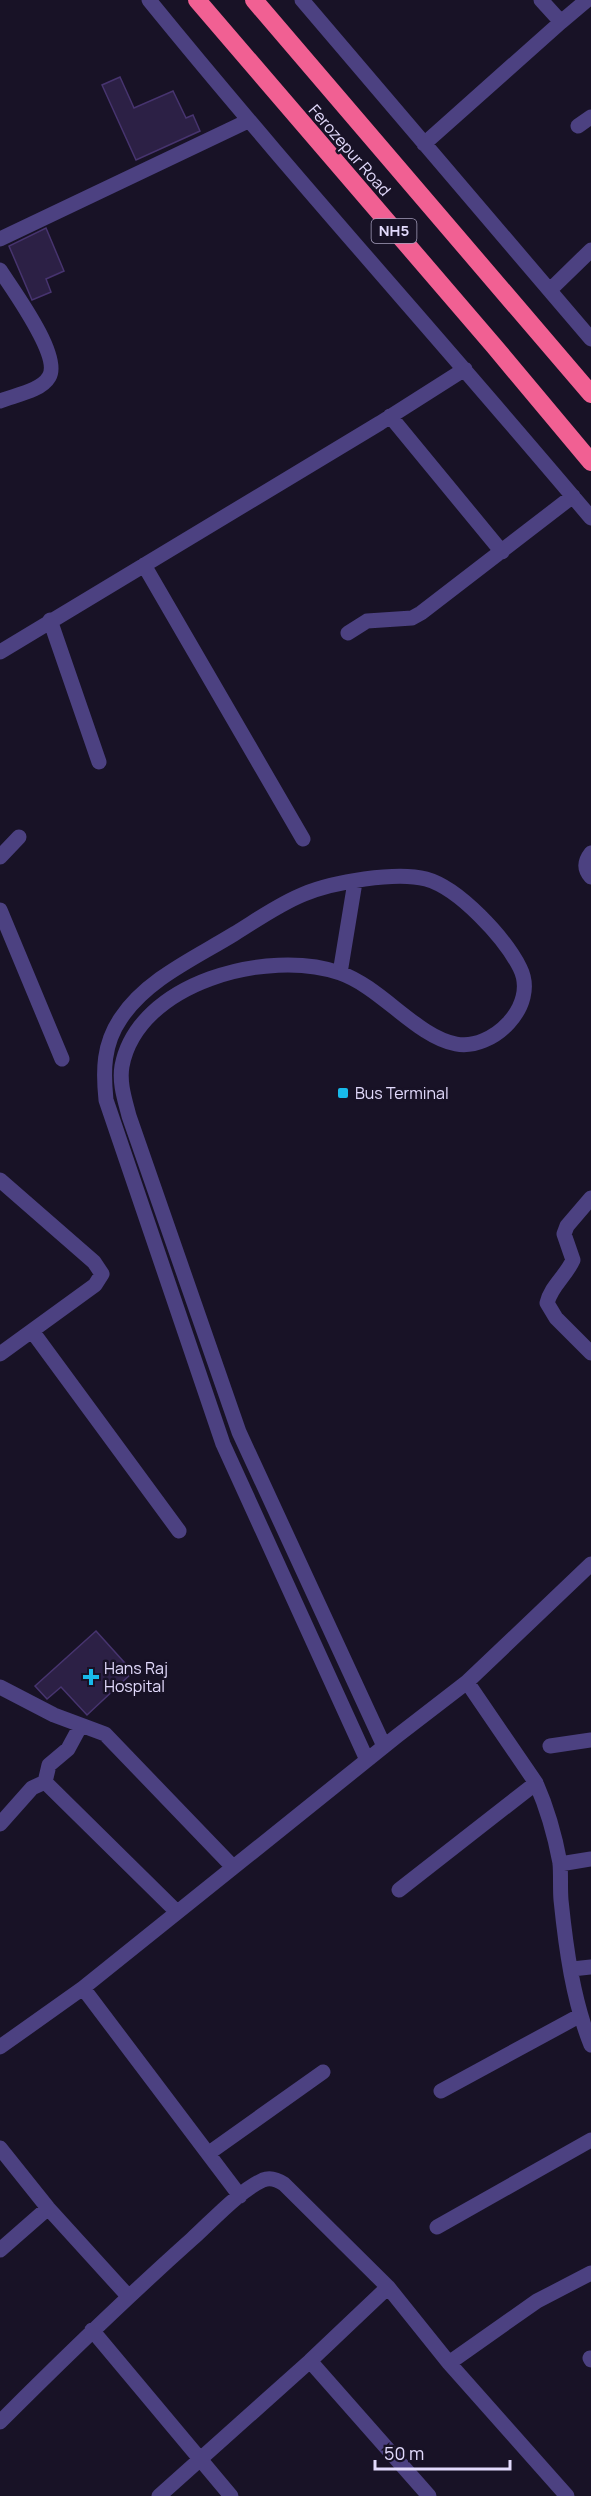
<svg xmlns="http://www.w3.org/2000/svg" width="591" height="2496" viewBox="0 0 591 2496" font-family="Manrope,sans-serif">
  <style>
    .building { fill: #2c2045; stroke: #47346f; stroke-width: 1.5 }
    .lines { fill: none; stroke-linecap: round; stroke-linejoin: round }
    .minor { stroke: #4c4181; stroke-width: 15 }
    .highway { stroke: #f16093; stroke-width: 18 }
    .poi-dot { fill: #18baea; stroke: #181226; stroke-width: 2 }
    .labels { text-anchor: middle; stroke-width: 5; stroke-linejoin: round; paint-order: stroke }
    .shield { fill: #181226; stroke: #a59ebc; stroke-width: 1.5 }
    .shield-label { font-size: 15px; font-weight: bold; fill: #e2dafc }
    .street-label { font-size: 16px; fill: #e2dafc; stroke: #181226 }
    .poi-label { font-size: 16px; fill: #e2dafc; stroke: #181226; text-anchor: start }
  </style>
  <rect width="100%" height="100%" fill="#181226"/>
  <!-- building -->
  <path class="building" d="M120,77L134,108L173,91L186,118L193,115L200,131L136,160L102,85Z
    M46,228L64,271L46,279L51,292L32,300L9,246Z
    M96,1631L133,1672L87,1715L61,1687L47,1699L35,1686Z"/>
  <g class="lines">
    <!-- minor -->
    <path class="minor" d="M149,0C292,176 445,344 591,518
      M302,0L591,339
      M541,0L561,22L587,0
      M578,126L591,117
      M424,144L561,22
      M0,239L248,121
      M0,270C12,289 62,356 49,377C41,391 15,395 0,401
      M550,290L591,250
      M390,416L502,552
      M144,565L303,839
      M50,620L99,762
      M348,633L367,621L412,618L421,613L573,496
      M0,652L380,423L465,369
      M591,853C584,862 584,869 591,877
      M0,857L19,837
      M0,910L62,1059
      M340,973L355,882
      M0,1180L94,1262L102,1274L95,1285L0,1354
      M591,1198L567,1226L564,1234L573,1260C566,1276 551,1286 547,1303L556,1318L591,1353
      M32,1331L179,1531
      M467,1682L536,1783C547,1808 555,1836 560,1863C561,1875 560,1888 561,1900C566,1949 573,2000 591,2045
      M0,1687L54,1715L105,1734L233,1867
      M550,1746L591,1740
      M367,1760L223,1444L106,1100C103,1071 103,1044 121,1018C147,979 195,958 234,934C257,920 279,904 304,894C333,882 396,871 426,879C459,888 505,938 520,968C539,1006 492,1051 456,1044C417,1037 381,987 340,973C269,948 138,982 122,1066C119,1083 125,1100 129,1116L239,1432L384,1746
      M45,1782L177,1912
      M45,1782L49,1765L68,1749L81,1725
      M0,1824L32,1788L45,1782
      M560,1864L591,1859
      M399,1890L536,1783
      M572,1969L591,1967
      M83,1988L240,2196
      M0,2047L83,1988L397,1736L467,1682L591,1564
      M441,2091L579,2016
      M0,2148L48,2208L128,2296
      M209,2153L323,2072
      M437,2227L591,2140
      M0,2250L48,2208
      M92,2330L231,2496
      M590,2358L591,2360
      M310,2361L429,2496
      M449,2363L537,2301L591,2273
      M0,2422C63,2359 126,2298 192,2239C212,2221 239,2191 263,2180C270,2177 278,2180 284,2184L388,2287L449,2363L567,2496
      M159,2496L310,2361L388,2287"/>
    <!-- highway -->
    <path class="highway" d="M197,0L494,346L591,462
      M254,0L591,394"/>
  </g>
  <!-- markers -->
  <g class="poi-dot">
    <rect x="337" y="1087" width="12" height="12" rx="3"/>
    <path d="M88 1668h6v6h6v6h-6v6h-6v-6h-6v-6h6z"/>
  </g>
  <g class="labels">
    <!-- shield labels -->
    <rect class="shield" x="371.5" y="219" width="45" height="24" rx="4.5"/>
    <g class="shield-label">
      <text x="394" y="236">NH5</text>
    </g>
    <!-- street labels -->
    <g class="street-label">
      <text transform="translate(350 150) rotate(49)" y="6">Ferozepur Road</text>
    </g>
    <!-- poi labels -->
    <g class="poi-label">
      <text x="355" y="1099">Bus Terminal</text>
      <text x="104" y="1674">Hans Raj<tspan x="104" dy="18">Hospital</tspan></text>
    </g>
  </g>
  <!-- scale -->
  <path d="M375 2460v9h135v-9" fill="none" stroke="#e2dafc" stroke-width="3"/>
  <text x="384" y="2460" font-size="18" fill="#e2dafc" stroke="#181226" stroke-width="4.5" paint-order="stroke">50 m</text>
</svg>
